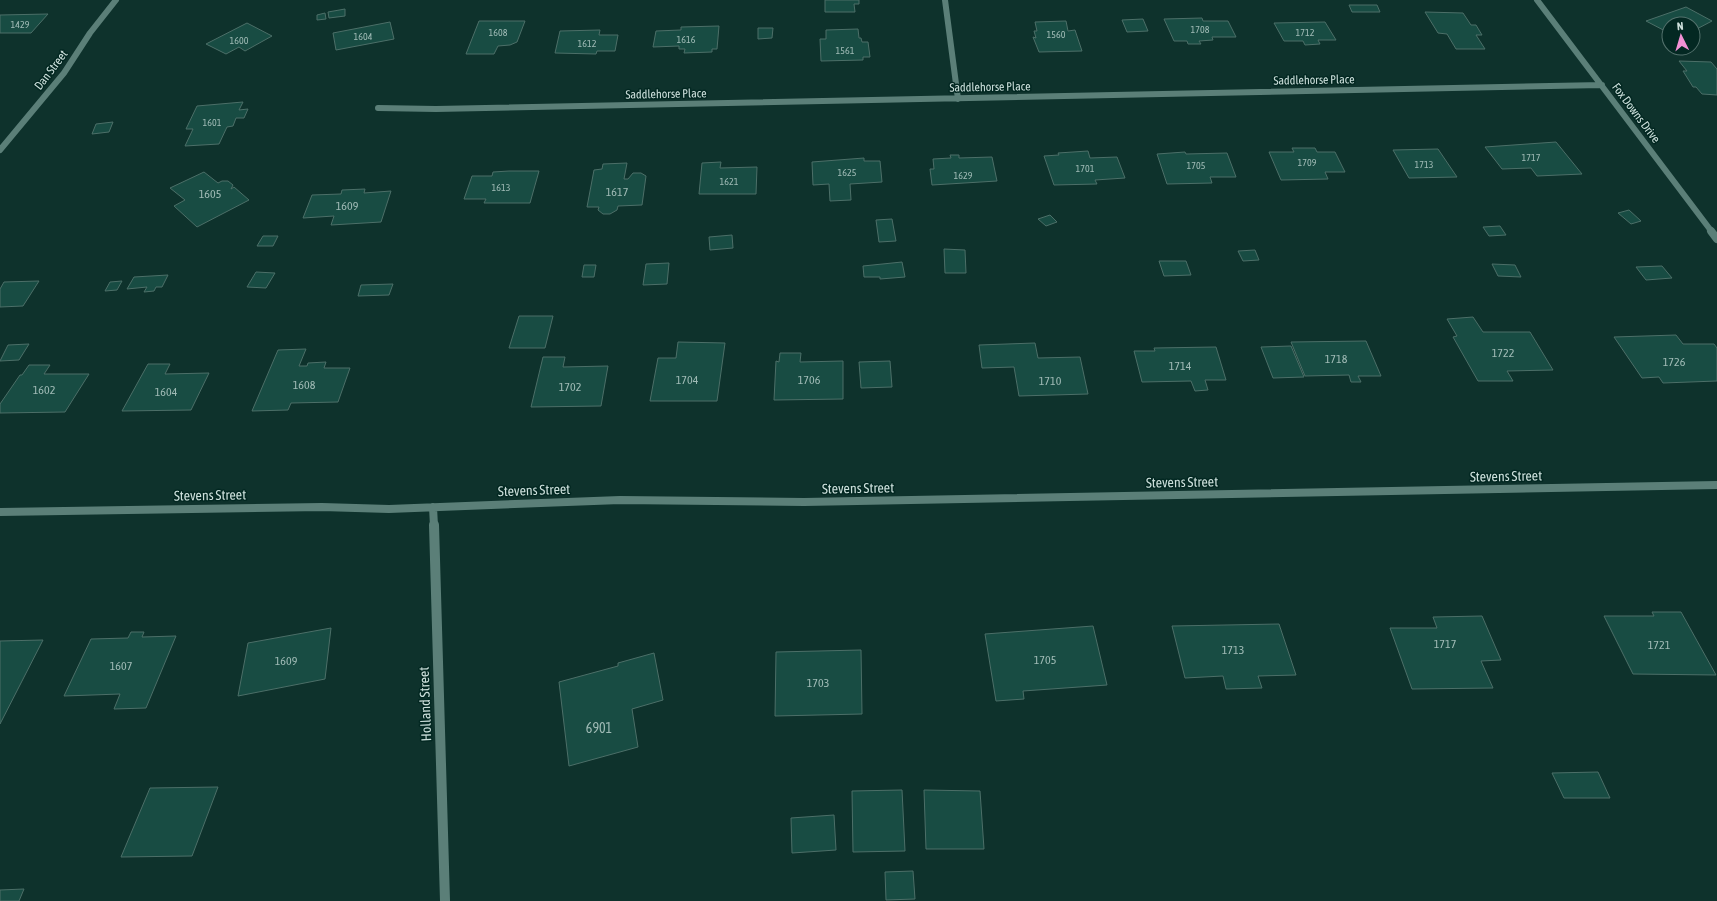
<svg xmlns="http://www.w3.org/2000/svg" width="1717" height="901" viewBox="0 0 1717 901" font-family="'Asap Condensed',sans-serif">
  <style>
    .building { fill: #184c43; stroke: #4c6f68 }
    .lines { fill: none; stroke-linecap: round; stroke-linejoin: round }
    .minor-far2 { stroke: #5b7f78; stroke-width: 6 }
    .minor-far1 { stroke: #5b7f78; stroke-width: 8 }
    .minor { stroke: #5b7f78; stroke-width: 10 }
    .labels { text-anchor: middle; stroke-width: 3; stroke-linejoin: round; paint-order: stroke }
    .far-number-label { font-size: 10px; fill: #9fbab5 }
    .far-street-label { font-size: 12px; fill: #ccdfdb; stroke: #032822 }
    .number-label { font-size: 12px; fill: #9fbab5 }
    .street-label { font-size: 14px; fill: #ccdfdb; stroke: #032822 }
    .near-number-label { font-size: 14px; fill: #9fbab5 }
  </style>
  <rect width="100%" height="100%" fill="#0e322c"/>
  <!-- building -->
  <path class="building" d="M825,0H859V4H854L855,12H825Z
    M1349,5H1377L1380,12H1352Z
    M1686,7L1712,21L1693,31V24H1669V33L1646,21Z
    M345,9V16L329,18L328,12Z
    M1425,12L1463,13L1471,25H1476L1482,35H1476L1485,49H1456L1447,34L1438,33Z
    M325,13L326,19L317,20V15Z
    M48,14L31,33H0V15Z
    M1202,18L1203,21H1228L1236,37H1212L1213,40L1199,41L1201,44H1188L1187,41H1174L1164,19Z
    M1143,19L1148,31L1127,32L1122,20Z
    M479,21H525L517,42L510,45L498,46L494,54H466Z
    M1066,21L1068,31L1075,30L1082,51L1039,52L1033,37L1036,38L1034,31H1037L1035,22Z
    M390,22L394,39L336,50L333,33Z
    M1325,22L1336,40H1318L1320,44L1305,45L1303,41H1284L1274,23Z
    M247,23L272,36L245,51L239,47L226,54L206,44Z
    M719,26L717,49H712V52L684,53L685,49H679V46L653,47L656,31L681,30V27Z
    M758,28H773L772,38L758,39Z
    M858,29L859,38H861L862,42H868L870,57H863V60L821,61L820,39H826V30Z
    M600,30L599,35H618L615,51H597L596,54L555,53L560,31Z
    M1679,61L1711,62L1717,69V95L1702,94L1696,87H1693L1683,71H1687Z
    M243,102L239,110L248,109L244,118H236L233,126L227,127L219,144L185,146L193,129H186L197,106Z
    M113,122L109,132L92,134L96,124Z
    M1556,142L1582,174L1537,176L1531,168L1502,169L1485,147Z
    M1292,148H1315L1317,152H1335L1345,172H1325L1328,179L1281,180L1269,152H1294Z
    M1438,149L1457,177L1409,178L1393,150Z
    M1088,151L1090,158L1117,157L1125,178L1095,180L1097,184L1054,185L1044,156L1059,155L1058,153Z
    M1185,152L1186,154L1227,153L1236,177H1210L1212,183L1167,184L1157,154Z
    M950,155H959V158L992,157L997,181L932,185L930,169H934L933,159L951,158Z
    M864,158V161H880L882,182L850,184L851,200L830,201L829,184L813,185L812,162Z
    M721,162L720,168L757,167L756,194H699L702,163Z
    M627,163L624,179H628L633,173H641L646,176L642,205L618,206L617,210L610,214H603L598,210L599,207H587L594,170L602,169L603,164Z
    M509,171H539L530,203H484L486,199H464L472,176H492L493,172Z
    M204,172L218,183L222,181H228L233,185L231,189L234,187L249,200L197,227L174,206L185,200L170,188Z
    M365,189L364,193L391,191L381,222L331,225L334,216L303,218L312,195L341,194L342,190Z
    M1629,210L1641,221L1631,224L1618,213Z
    M1050,215L1057,222L1046,226L1038,219Z
    M892,219L896,241L879,242L876,220Z
    M1500,226L1506,235L1489,236L1483,227Z
    M732,235L733,248L710,250L709,237Z
    M263,236H278L273,246H257Z
    M944,249L965,250L966,273H945Z
    M1255,250L1259,260L1243,261L1238,251Z
    M1159,261H1186L1191,275L1164,276Z
    M902,262L905,277L880,279V277H864L863,266Z
    M669,263L667,284L643,285L646,264Z
    M1492,264L1515,265L1521,277L1498,276Z
    M584,265H596L594,277H582Z
    M1662,266L1672,278L1646,280L1636,267Z
    M256,272L275,273L266,288L247,287Z
    M168,275L162,287H156L154,291L144,292L147,287L127,289L134,277Z
    M39,281L23,306L0,307V289L4,282Z
    M122,281L117,290L105,291L110,282Z
    M393,284L389,295L358,296L361,285Z
    M519,316H553L545,348H509Z
    M1473,317L1483,332H1530L1553,370L1507,371L1513,381H1478L1453,337L1457,336L1447,319Z
    M1676,335L1683,344H1714L1717,348V381L1663,383L1659,377L1642,378L1614,337Z
    M1366,341L1381,376H1358L1361,382H1351L1349,375L1305,376L1291,342Z
    M678,342L725,343L717,401H650L658,358H676Z
    M1035,343L1038,358L1080,357L1088,394L1019,396L1014,367L982,368L979,345Z
    M29,344L19,360L0,361L8,345Z
    M1291,346L1304,377L1273,378L1261,347Z
    M1216,347L1226,380H1205L1208,390L1195,391L1191,381L1142,382L1134,351H1155L1154,348Z
    M306,349L299,366H307L308,363L326,362L324,368H350L338,402L291,403L288,410L252,411L278,350Z
    M780,353H801L800,362L843,361V399L774,400L776,361L779,362Z
    M543,357H565L563,367L608,366L601,406L531,407Z
    M890,361L892,387L861,388L859,362Z
    M148,364H170L165,374L209,373L191,410L122,411Z
    M29,365H50L44,374H89L65,412L0,413V404L20,375H22Z
    M1652,612H1681L1716,675L1633,674L1604,616H1654Z
    M1482,616L1501,660L1481,661L1493,688L1412,689L1390,628H1437L1433,617Z
    M1279,624L1296,675L1258,676L1262,688L1226,689L1223,676L1185,678L1172,626Z
    M1093,626L1107,685L1023,691L1024,699L996,701L985,634Z
    M331,628L325,679L238,696L248,643Z
    M131,632H144L142,637L176,636L146,708L114,709L120,694L64,696L91,639L128,638Z
    M43,640L0,724V641Z
    M861,650L862,714L775,716L776,652Z
    M654,653L663,700L632,709L638,747L569,766L559,682L618,666V663Z
    M1598,772L1610,798H1564L1552,773Z
    M218,787L192,856L121,857L150,788Z
    M902,790L905,851L853,852L852,791Z
    M924,790L980,791L984,849H926Z
    M834,815L836,850L792,853L791,818Z
    M913,871L915,899L886,900L885,872Z
    M24,889L19,901H0V890Z"/>
  <g class="lines">
    <!-- minor-far2 -->
    <path class="minor-far2" d="M945,0L958,99
      M1537,0L1712,232
      M378,108L436,109L1602,85
      M0,150L64,73L90,33L116,0"/>
    <!-- minor-far1 -->
    <path class="minor-far1" d="M1711,231L1717,239
      M433,507L434,526
      M0,512L322,507L389,509L620,500L804,502L1717,485"/>
    <!-- minor -->
    <path class="minor" d="M434,525L445,901"/>
  </g>
  <g class="labels">
    <!-- far-number labels -->
    <g class="far-number-label">
      <text x="20" y="28">1429</text>
      <text x="1200" y="33">1708</text>
      <text x="498" y="36">1608</text>
      <text x="1305" y="36">1712</text>
      <text x="1056" y="38">1560</text>
      <text x="363" y="40">1604</text>
      <text x="686" y="43">1616</text>
      <text x="239" y="44">1600</text>
      <text x="587" y="47">1612</text>
      <text x="845" y="54">1561</text>
      <text x="212" y="126">1601</text>
      <text x="1531" y="161">1717</text>
      <text x="1307" y="166">1709</text>
      <text x="1424" y="168">1713</text>
      <text x="1196" y="169">1705</text>
      <text x="1085" y="172">1701</text>
      <text x="847" y="176">1625</text>
      <text x="963" y="179">1629</text>
      <text x="729" y="185">1621</text>
      <text x="501" y="191">1613</text>
    </g>
    <!-- far-street labels -->
    <g class="far-street-label">
      <text transform="translate(51 70) rotate(-53)" y="4">Dan Street</text>
      <text transform="translate(1314 80) rotate(-1)" y="4">Saddlehorse Place</text>
      <text transform="translate(990 87) rotate(-1)" y="4">Saddlehorse Place</text>
      <text transform="translate(666 94) rotate(-1)" y="4">Saddlehorse Place</text>
      <text transform="translate(1636 113) rotate(53)" y="4">Fox Downs Drive</text>
    </g>
    <!-- number labels -->
    <g class="number-label">
      <text x="617" y="196">1617</text>
      <text x="210" y="198">1605</text>
      <text x="347" y="210">1609</text>
      <text x="1503" y="357">1722</text>
      <text x="1336" y="363">1718</text>
      <text x="1674" y="366">1726</text>
      <text x="1180" y="370">1714</text>
      <text x="687" y="384">1704</text>
      <text x="809" y="384">1706</text>
      <text x="1050" y="385">1710</text>
      <text x="304" y="389">1608</text>
      <text x="570" y="391">1702</text>
      <text x="44" y="394">1602</text>
      <text x="166" y="396">1604</text>
      <text x="1445" y="648">1717</text>
      <text x="1659" y="649">1721</text>
      <text x="1233" y="654">1713</text>
      <text x="1045" y="664">1705</text>
      <text x="286" y="665">1609</text>
      <text x="121" y="670">1607</text>
      <text x="818" y="687">1703</text>
    </g>
    <!-- street labels -->
    <g class="street-label">
      <text transform="translate(1506 476) rotate(-1)" y="5">Stevens Street</text>
      <text transform="translate(1182 482) rotate(-1)" y="5">Stevens Street</text>
      <text transform="translate(858 488) rotate(-1)" y="5">Stevens Street</text>
      <text transform="translate(534 490) rotate(-2)" y="5">Stevens Street</text>
      <text transform="translate(210 495) rotate(-1)" y="5">Stevens Street</text>
      <text transform="translate(425 704) rotate(-92)" y="5">Holland Street</text>
    </g>
    <!-- near-number labels -->
    <g class="near-number-label">
      <text x="599" y="733">6901</text>
    </g>
  </g>
  <!-- north arrow -->
  <g transform="translate(1681 36) rotate(355)"><circle r="19" fill="#032822" stroke="#53716c"/>
  <path d="M0-3L7 15L0 10L-7 15Z" fill="#f391d5"/>
  <text y="-6" font-size="11" font-weight="bold" text-anchor="middle" fill="#ccdfdb">N</text>
  </g>
</svg>
